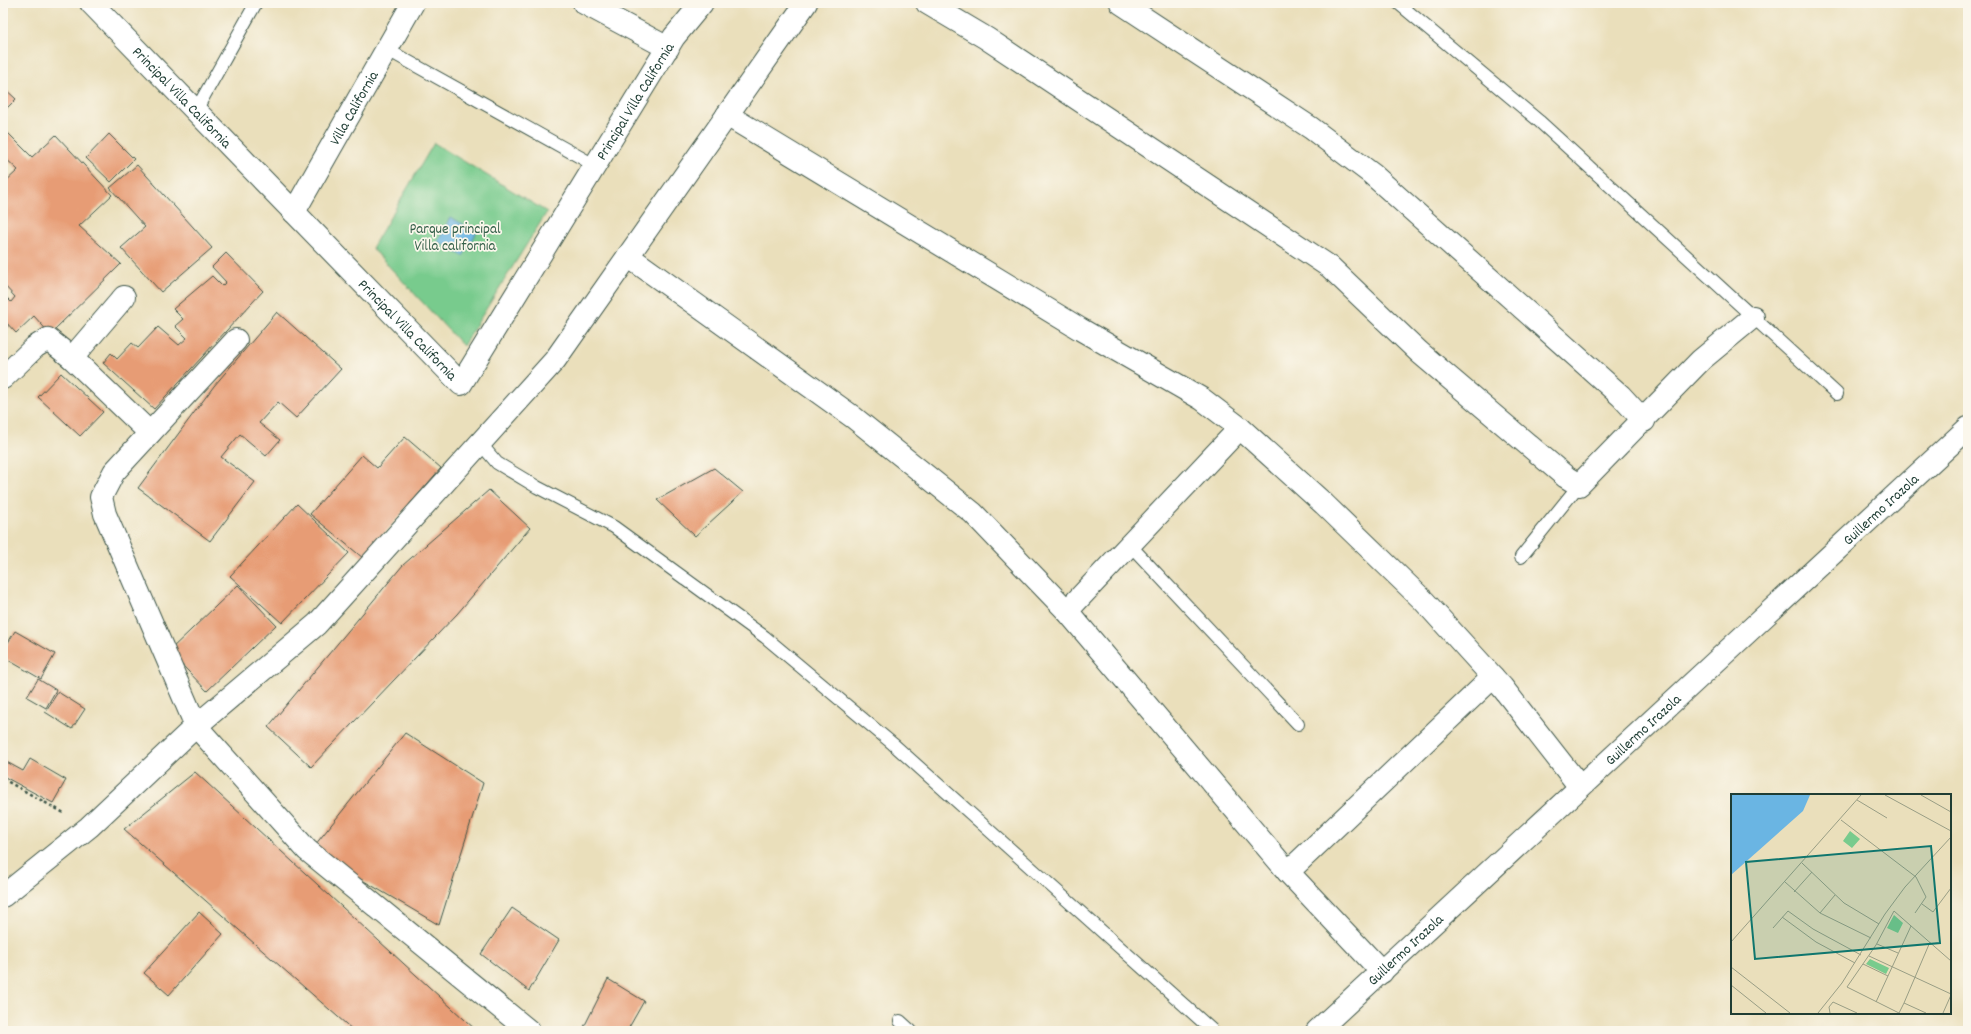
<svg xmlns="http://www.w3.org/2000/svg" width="1971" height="1034" viewBox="0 0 1971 1034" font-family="Dekko,sans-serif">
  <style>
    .green { fill: #78cb8d; stroke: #4c8460 }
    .water { fill: #6ab5e3; stroke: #44798c }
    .building { fill: #e79c74 }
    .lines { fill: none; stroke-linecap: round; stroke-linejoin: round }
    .service-casing { stroke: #3d5548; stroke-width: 14 }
    .minor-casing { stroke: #3d5548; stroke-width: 24 }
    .path { stroke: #3d5548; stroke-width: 2.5; stroke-dasharray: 3 3; stroke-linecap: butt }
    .service { stroke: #fff; stroke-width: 12 }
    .minor { stroke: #fff; stroke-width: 22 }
    .labels { text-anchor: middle; stroke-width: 3.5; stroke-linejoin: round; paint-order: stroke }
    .street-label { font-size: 15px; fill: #1f3d34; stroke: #fbf7ec }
    .park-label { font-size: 15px; fill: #35604a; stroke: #fbf7ec }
    .inset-road { fill: none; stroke: #999e85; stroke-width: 1 }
    .view { fill: #0f766e; fill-opacity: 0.15; stroke: #0f766e; stroke-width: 2 }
    .inset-edge { fill: none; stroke: #1f3d34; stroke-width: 2 }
  </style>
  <rect width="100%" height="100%" fill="#fbf7ec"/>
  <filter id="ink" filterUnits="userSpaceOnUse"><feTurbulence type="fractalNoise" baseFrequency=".025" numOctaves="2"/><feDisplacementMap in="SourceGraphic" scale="8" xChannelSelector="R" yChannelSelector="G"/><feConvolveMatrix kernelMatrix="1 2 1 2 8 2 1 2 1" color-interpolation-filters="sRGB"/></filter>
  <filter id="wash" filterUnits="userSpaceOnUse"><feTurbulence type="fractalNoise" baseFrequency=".012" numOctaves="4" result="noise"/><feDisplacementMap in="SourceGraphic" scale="16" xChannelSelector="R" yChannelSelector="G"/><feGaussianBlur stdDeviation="0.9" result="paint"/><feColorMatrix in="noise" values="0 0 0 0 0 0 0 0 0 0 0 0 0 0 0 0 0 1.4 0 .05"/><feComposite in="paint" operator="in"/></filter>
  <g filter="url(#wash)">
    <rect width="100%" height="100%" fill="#eadfbb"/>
    <!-- green -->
    <path class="green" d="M434,143L547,212L463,346L372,248Z"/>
    <!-- water -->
    <path class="water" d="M450,217L477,232L463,256L438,242Z"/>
    <g id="blocks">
      <!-- building -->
      <path class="building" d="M3,87L16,99L3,112Z
        M3,128L32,157L56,135L112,195L79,226L121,264L50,334L34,316L16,333L3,319V294L11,302L15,297L3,284V184L18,170L3,156Z
        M109,134L134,159L111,182L86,158Z
        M137,165L212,248L161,292L121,248L145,227L110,188Z
        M226,253L263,291L154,409L103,363L111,353L117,359L132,343L138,348L158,327L179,345L187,338L175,326L183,319L173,309L212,276L222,286L226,282L212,267Z
        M277,312L341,369L296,418L278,402L259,423L280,440L266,456L240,434L221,457L255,482L210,541L138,488L214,386Z
        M3,322L8,326L3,332Z
        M61,373L103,412L80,436L38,397Z
        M405,437L441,468L363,558L310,514L362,455L377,468Z
        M714,468L743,492L695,536L657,500Z
        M489,490L530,528L457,614L311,767L268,727L403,565Z
        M297,504L349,553L282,623L230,576Z
        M238,585L276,625L207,691L169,651Z
        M15,631L55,654L41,679L3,657V651Z
        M38,679L56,690L46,708L27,697Z
        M58,692L85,709L72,729L45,712Z
        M405,733L483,783L439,925L311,850Z
        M30,759L66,780L53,803L3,776V760L23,771Z
        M195,772L477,1031H354L124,829Z
        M512,908L559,940L529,991L481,954Z
        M199,912L223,934L169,995L144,973Z
        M608,979L644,1001L627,1031H582Z"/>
    </g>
  </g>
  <g filter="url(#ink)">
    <use href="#blocks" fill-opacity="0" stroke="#3d5548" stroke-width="1"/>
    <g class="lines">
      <defs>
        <path id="service" d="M1398,3L1539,121L1837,394
          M386,49L596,166
          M195,112L256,3
          M480,443L497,463L537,487L614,527L765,637L893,744L1213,1031
          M1130,545L1298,724
          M1521,557L1579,485
          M900,1021L911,1031"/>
        <g id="minor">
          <path id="s1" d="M91,3L461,384L674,37L702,3"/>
          <path d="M584,3L668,48"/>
          <path d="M927,3L986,38L1330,267L1419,352L1566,477L1579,485L1701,360L1753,317"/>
          <path d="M1121,3L1311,128L1372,174L1621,396L1644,421"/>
          <path d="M727,115L1080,329L1202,399L1240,428L1324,504L1424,601L1502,687L1580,787"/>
          <path id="s2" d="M294,212L413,3"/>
          <path d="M628,256L853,417L973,513L1067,611L1288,872L1382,972"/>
          <path d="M236,340L114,472L101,497L105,514L196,726L307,850L529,1031"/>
          <path d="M72,358L124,297"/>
          <path d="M3,378L35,347L48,339L72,358L150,433"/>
          <path d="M1067,611L1240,428"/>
          <path d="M1288,872L1493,677"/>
          <path d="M3,896L89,827L196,726L317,624L555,360L806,3"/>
          <path id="s3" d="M1317,1031L1968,428"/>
        </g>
      </defs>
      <!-- service casing -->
      <use href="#service" class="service-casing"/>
      <!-- minor casing -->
      <use href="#minor" class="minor-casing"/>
      <!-- path -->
      <path class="path" d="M3,779L64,813"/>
      <!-- service -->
      <use href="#service" class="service"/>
      <!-- minor -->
      <use href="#minor" class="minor"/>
    </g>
  </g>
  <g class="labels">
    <!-- street labels -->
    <g class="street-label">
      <text dy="5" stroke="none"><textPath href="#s1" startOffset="131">Principal Villa California</textPath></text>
      <text dy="5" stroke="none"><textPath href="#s1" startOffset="863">Principal Villa California</textPath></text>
      <text dy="5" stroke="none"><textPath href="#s2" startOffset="120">Villa California</textPath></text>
      <text dy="5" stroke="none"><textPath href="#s1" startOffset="455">Principal Villa California</textPath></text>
      <text dy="5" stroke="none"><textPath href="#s3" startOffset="768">Guillermo Irazola</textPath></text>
      <text dy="5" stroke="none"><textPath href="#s3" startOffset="444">Guillermo Irazola</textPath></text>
      <text dy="5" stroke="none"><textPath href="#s3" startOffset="120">Guillermo Irazola</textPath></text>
    </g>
    <!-- park labels -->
    <g class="park-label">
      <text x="455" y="233">Parque principal<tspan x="455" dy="17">Villa california</tspan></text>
    </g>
  </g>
  <!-- overview -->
  <g transform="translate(1731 794)">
    <rect width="220" height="220" fill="#eadfbb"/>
    <path d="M119,37L129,45L121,54L112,47ZM163,121L172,129L167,139L156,134ZM139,165L158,174L155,180L135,170Z" fill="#78cb8d"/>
    <path d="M0,1H79L72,17L0,81Z" fill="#6ab5e3"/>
    <path class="inset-road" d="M154,1L220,37M190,1L220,18M126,6L156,24M110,26L185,83L195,103L184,119M71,69L113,109L148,130M54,88L89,119L140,144M63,98L81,78M191,110L202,118L220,94M89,119L104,101M51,123L85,148L124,169M42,134L57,117L82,135L130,161M0,148L130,1M146,150L167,159M138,162L220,200M132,170L157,182M0,173L59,219M0,191L35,219M145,208L180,132M173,209L199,148M87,219L111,189L154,120L174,93L220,43M99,219L98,213L102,208L126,219M168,219L116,193L145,151L163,117L220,167M168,219L173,209L195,219M212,219L220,201"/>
    <path class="view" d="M200,52L209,149L24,165L15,68Z"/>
    <rect width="220" height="220" class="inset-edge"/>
  </g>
  <!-- margin -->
  <rect width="1971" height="1034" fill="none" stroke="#fbf7ec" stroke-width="16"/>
</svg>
